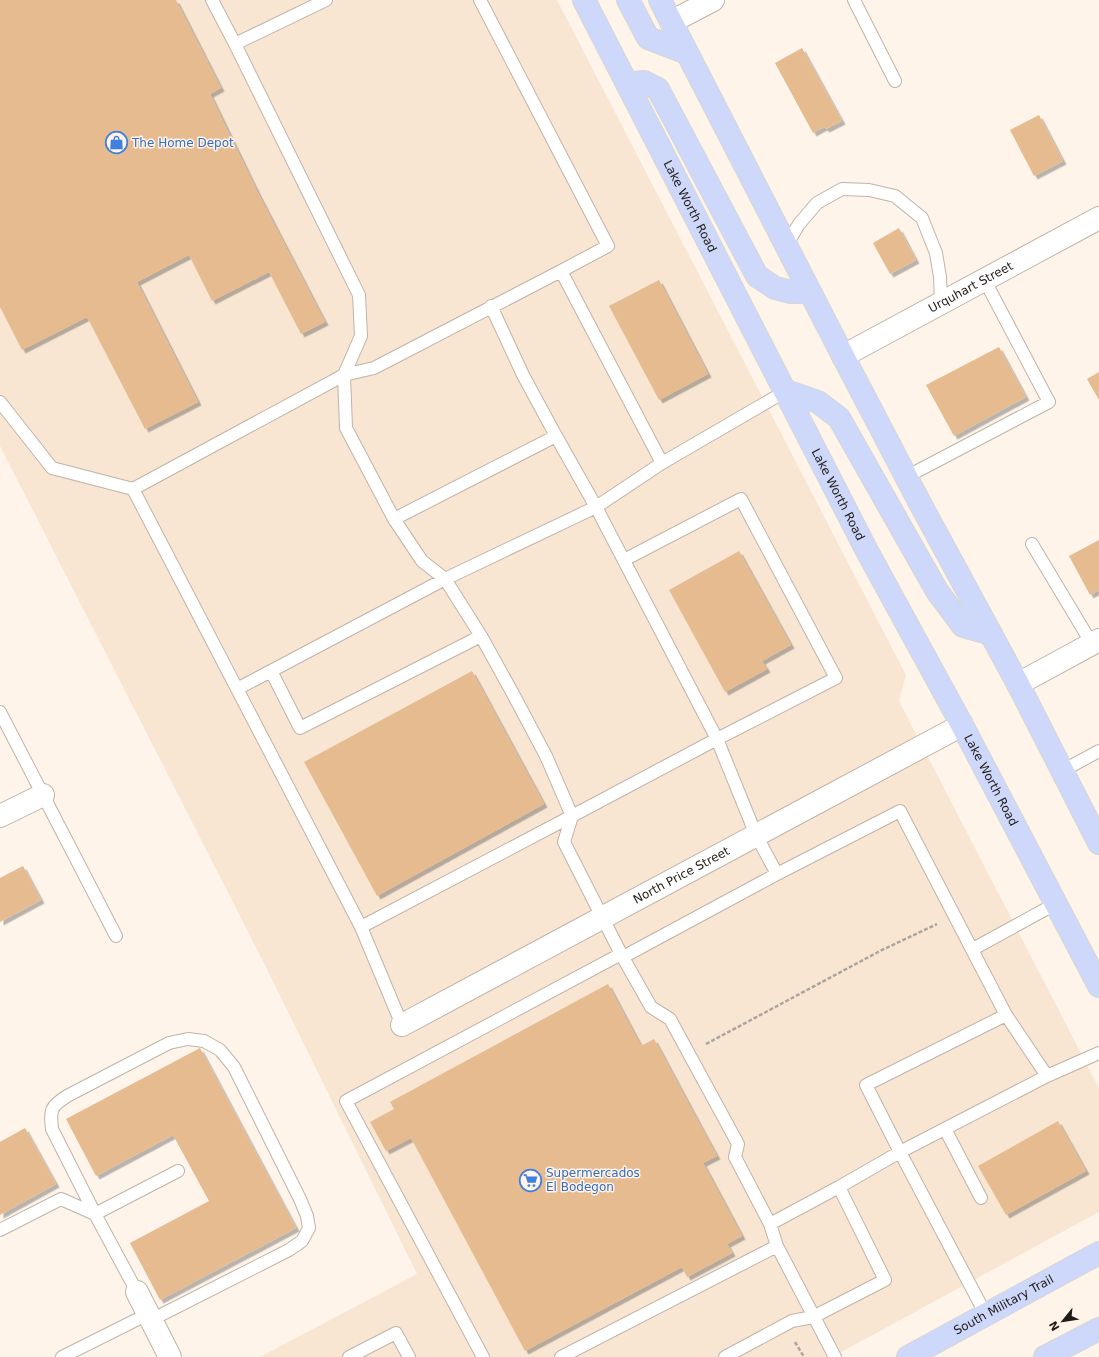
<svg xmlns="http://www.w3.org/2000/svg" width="1099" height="1357" viewBox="0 0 1099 1357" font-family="'DejaVu Sans',sans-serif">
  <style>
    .built { fill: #f8e6d3 }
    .building { fill: #e5bb8f; filter: url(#shadow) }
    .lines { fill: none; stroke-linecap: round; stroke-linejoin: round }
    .lane-casing { stroke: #bfb3a7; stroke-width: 14 }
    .street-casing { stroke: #bfb3a7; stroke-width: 24 }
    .primary-casing { stroke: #d7d6d5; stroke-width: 24 }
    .path { stroke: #ada59d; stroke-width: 2.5; stroke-dasharray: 4 2; stroke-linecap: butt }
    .lane { stroke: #fff; stroke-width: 12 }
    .street { stroke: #fff; stroke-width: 22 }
    .primary { stroke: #cdd8fa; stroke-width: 22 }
    .labels { text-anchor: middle; stroke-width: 3; stroke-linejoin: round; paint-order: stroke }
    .shop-label { font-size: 12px; fill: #366cbe; stroke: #fef4ea; text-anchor: start }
    .street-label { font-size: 12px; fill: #201b17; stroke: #fef4ea }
  </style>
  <defs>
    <filter id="shadow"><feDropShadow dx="3.5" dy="3.5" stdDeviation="0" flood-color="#0004"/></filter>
  </defs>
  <rect width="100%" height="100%" fill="#fef4ea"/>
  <!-- built -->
  <path class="built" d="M0,0H557L906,675L899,701L1099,1088V1212L832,1357H260L417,1274L264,963L0,446Z"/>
  <!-- building -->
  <path class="building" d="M0,0H176L221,88L210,94L258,193L325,322L301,334L269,272L212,301L189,255L137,282L198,402L145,429L87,317L22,350L0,307Z
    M802,48L842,121L826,129L824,127L813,133L775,63Z
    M1039,115L1063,161L1034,176L1010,130Z
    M899,228L916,260L890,274L873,243Z
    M659,280L708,374L659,400L609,306Z
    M999,347L1026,397L954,436L926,385Z
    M1099,372V400L1087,379Z
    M1099,540V590L1090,595L1069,556Z
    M739,551L791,645L762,661L767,669L725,692L669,590Z
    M472,671L544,804L377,896L304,762Z
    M23,866L41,900L0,922V878Z
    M608,984L641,1046L654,1039L706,1136L717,1156L703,1163L742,1236L727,1244L732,1253L687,1277L682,1267L525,1351L411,1138L386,1151L370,1122L394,1109L390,1102Z
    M200,1048L296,1228L160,1300L130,1243L209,1201L173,1135L96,1176L66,1119Z
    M1058,1121L1086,1171L1006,1215L978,1166Z
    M25,1128L56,1184L0,1215V1142Z"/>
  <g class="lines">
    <defs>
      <path id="lane" d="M212,0L235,44
        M326,0L235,44L359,295L361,336L344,375L133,489L361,927
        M480,0L608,246L561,271L662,463L596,507L717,739L836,678L741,499L624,560
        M854,0L895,81
        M786,246L799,224L817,203L842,189L869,190L895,196L922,218L936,253L940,277L941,302
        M0,402L52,468L133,489
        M556,436L596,507L445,579L422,561L394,519L346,428L344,375L374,368L561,271
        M662,463L786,391
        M906,477L1049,402L984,279
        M394,519L556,436L523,375L491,306
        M1032,544L1092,644
        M271,671L300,728L481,636
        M237,689L445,579L481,636L512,692L546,756L572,816L717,739L756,835L777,874
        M0,712L116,936
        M1062,771L1099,751
        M973,949L1055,904
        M623,957L777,874L900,811L1006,1015
        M1006,1015L1047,1076L900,1152L866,1085Z
        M402,1025L361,927L572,816L564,842L621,954L651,1007L670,1019L725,1120L738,1144L735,1157L770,1224L777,1246L835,1357
        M1047,1076L1099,1053
        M945,1129L981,1198
        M839,1187L900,1152L986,1315
        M95,1214L52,1129C50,1110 50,1107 67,1096L169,1043L188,1039L204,1041L220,1050L234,1067L300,1199L307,1216L309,1228L302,1241L289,1250L151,1320
        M0,1230L61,1199L95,1214
        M137,1292L95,1214L178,1171
        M62,1357L148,1314
        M349,1357L396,1333L409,1357
        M483,1357L346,1101L621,954
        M561,1357L777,1246
        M725,1357L792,1321L813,1317L885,1280L839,1187L770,1224"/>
      <g id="street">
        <path d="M671,22L713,0"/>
        <path id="s1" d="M843,356L1099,218"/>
        <path d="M1018,684L1099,640"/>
        <path d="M0,816L43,795"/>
        <path id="s2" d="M402,1025L962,725"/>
        <path d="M137,1292L170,1357"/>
      </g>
      <g id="primary">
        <path id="s3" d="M584,0L867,551L962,725L1099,986"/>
        <path d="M628,0L648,38L687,53"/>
        <path d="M660,0L843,356L922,507L1018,684L1099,843"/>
        <path d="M628,84L644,82L658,89L757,276L775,288L791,292H810"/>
        <path d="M786,391L818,402L839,418L937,591L963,626L991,634"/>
        <path id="s4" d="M908,1357L1099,1253"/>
        <path d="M1045,1357L1099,1329"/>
      </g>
    </defs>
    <!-- lane casing -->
    <use href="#lane" class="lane-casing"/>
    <!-- street casing -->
    <use href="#street" class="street-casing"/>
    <!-- primary casing -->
    <use href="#primary" class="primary-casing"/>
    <!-- path -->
    <path class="path" d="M706,1044L880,951L937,924
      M795,1342L804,1357"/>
    <!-- lane -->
    <use href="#lane" class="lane"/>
    <!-- street -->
    <use href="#street" class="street"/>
    <!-- primary -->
    <use href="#primary" class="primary"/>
  </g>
  <!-- icons -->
  <defs>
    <symbol id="shop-ring" viewBox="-11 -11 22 22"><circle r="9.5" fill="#fef4ea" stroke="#3f7fe0" stroke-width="1.5"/><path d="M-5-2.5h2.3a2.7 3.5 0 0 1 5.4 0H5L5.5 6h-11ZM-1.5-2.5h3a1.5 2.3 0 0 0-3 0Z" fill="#3f7fe0"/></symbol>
    <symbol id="supermarket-ring" viewBox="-11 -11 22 22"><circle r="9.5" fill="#fef4ea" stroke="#3f7fe0" stroke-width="1.5"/><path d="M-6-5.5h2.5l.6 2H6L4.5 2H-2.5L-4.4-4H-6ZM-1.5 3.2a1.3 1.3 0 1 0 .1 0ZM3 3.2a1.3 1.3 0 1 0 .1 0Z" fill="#3f7fe0"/></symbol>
  </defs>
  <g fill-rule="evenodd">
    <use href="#shop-ring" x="104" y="130" width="25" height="25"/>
    <use href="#supermarket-ring" x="518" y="1168" width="25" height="25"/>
  </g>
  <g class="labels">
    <!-- shop labels -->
    <g class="shop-label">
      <text x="132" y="147">The Home Depot</text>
      <text x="546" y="1177">Supermercados<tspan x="546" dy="14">El Bodegon</tspan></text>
    </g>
    <!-- street labels -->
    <g class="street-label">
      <text dy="4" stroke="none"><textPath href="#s3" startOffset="232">Lake Worth Road</textPath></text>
      <text dy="4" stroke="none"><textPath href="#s1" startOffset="145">Urquhart Street</textPath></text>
      <text dy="4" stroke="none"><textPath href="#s3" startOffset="556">Lake Worth Road</textPath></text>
      <text dy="4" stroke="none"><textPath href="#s3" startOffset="880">Lake Worth Road</textPath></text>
      <text dy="4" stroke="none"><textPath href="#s2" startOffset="317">North Price Street</textPath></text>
      <text dy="4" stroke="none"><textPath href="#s4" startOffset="109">South Military Trail</textPath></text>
    </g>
  </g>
  <!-- north arrow -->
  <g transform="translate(1063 1321) rotate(240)" stroke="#fef4ea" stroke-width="3" paint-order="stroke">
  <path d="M0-3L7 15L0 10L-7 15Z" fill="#201b17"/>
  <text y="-6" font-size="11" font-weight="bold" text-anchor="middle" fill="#201b17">N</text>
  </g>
</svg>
